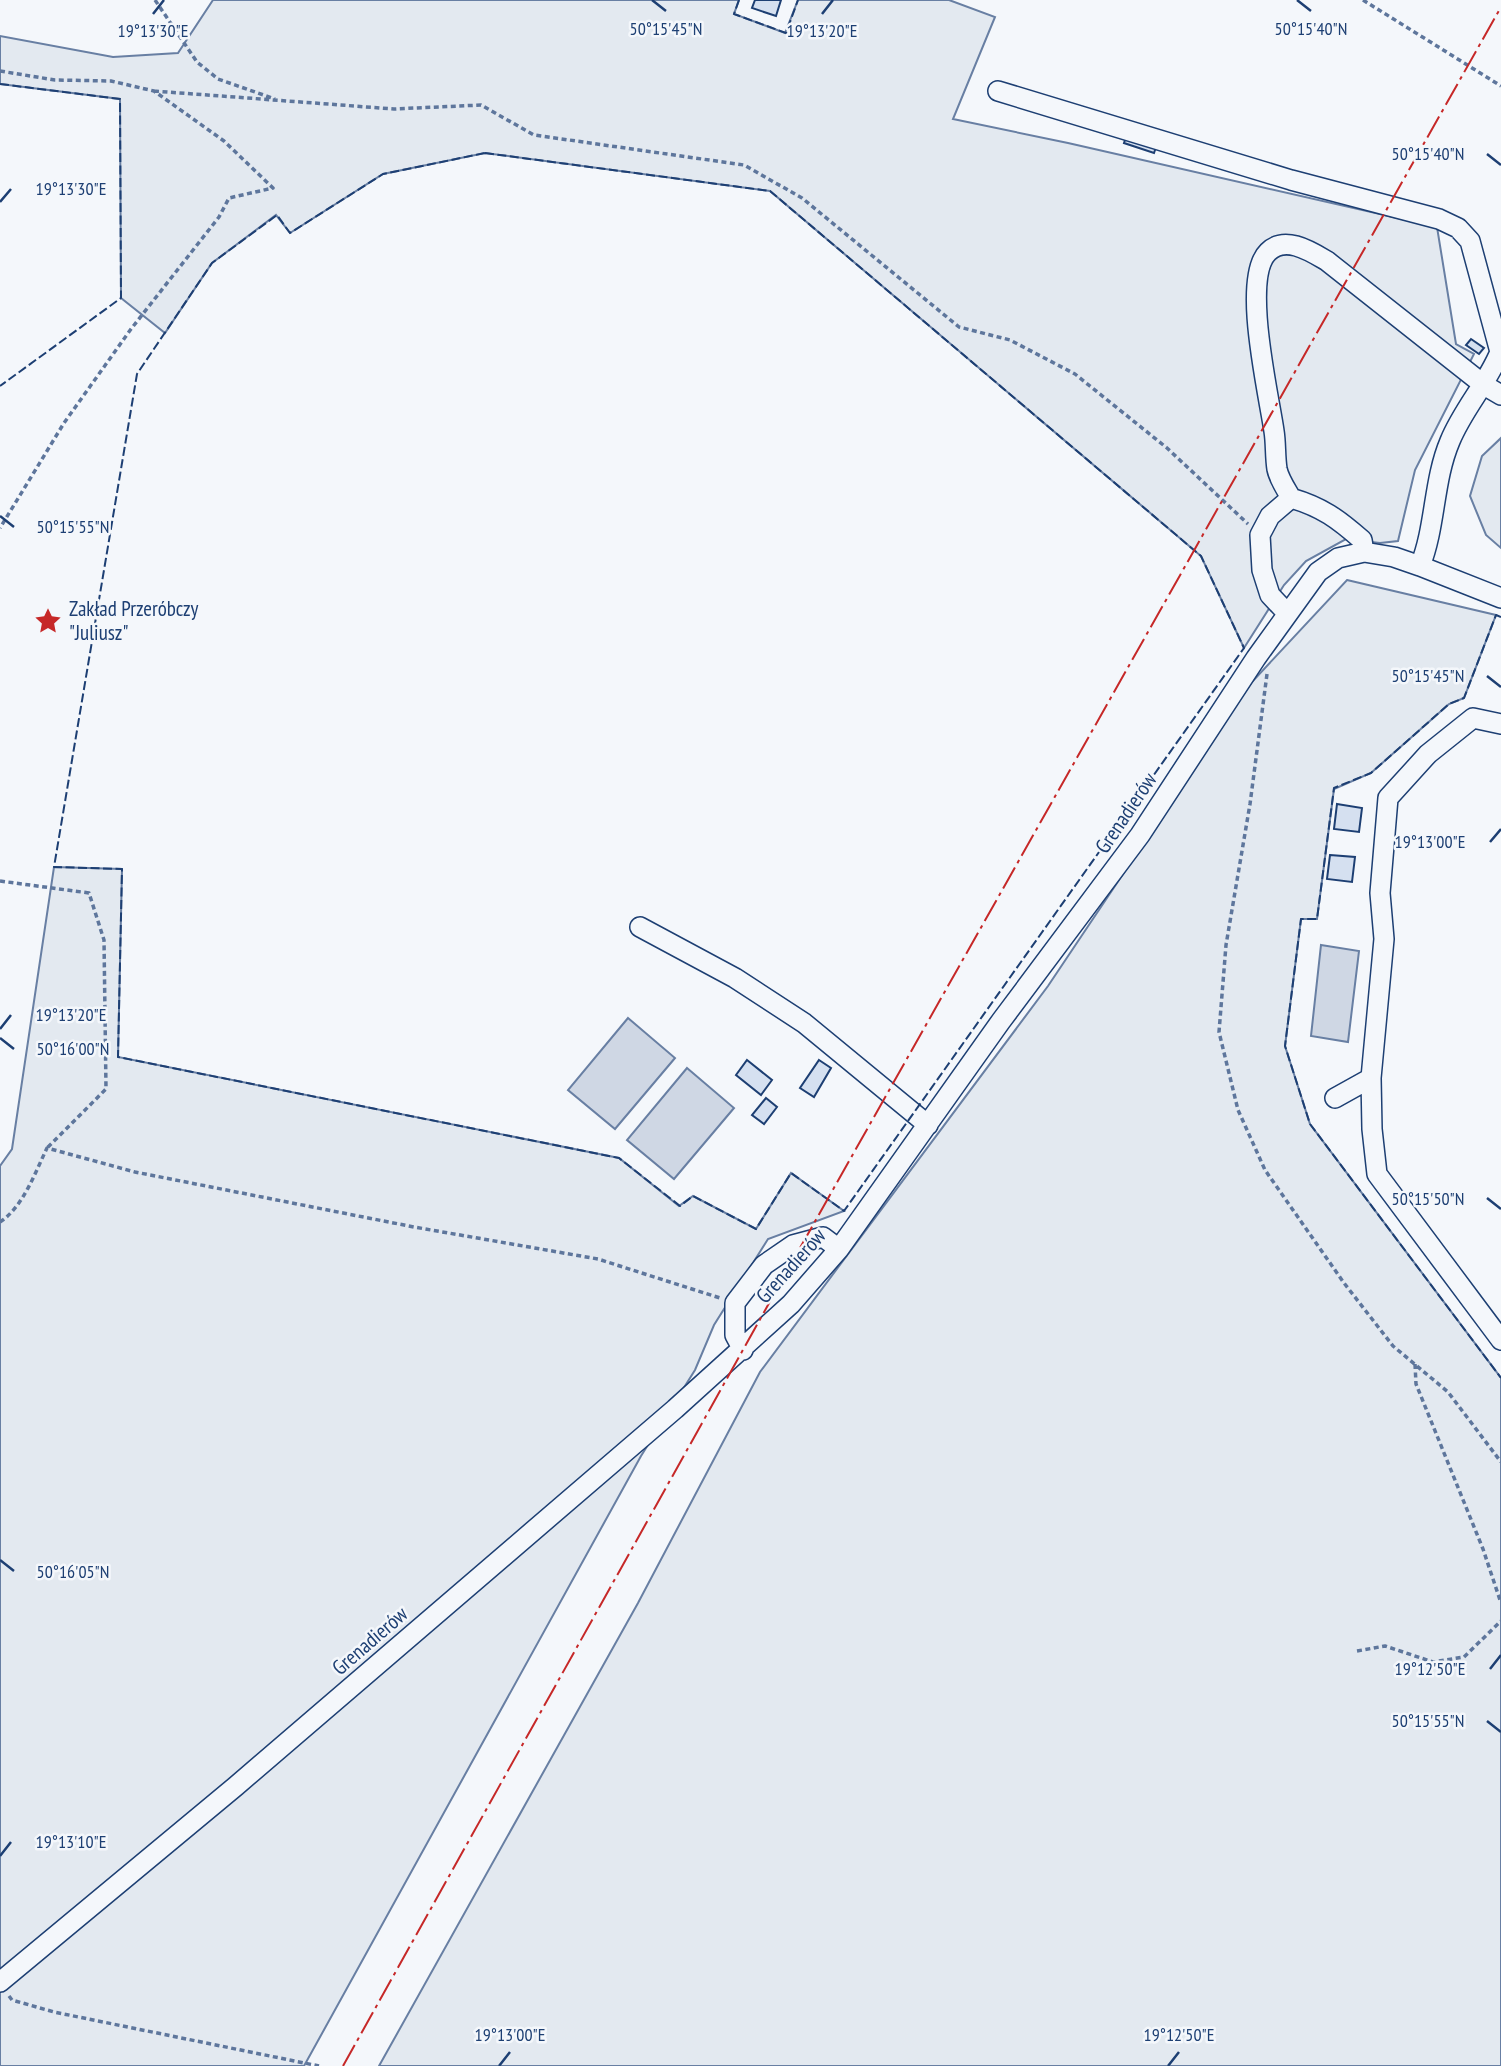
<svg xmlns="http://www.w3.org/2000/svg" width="1501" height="2066" viewBox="0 0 1501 2066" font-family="'PT Sans Narrow',sans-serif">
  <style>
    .green { fill: #e3e9f0; stroke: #687fa3; stroke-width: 2 }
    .water { fill: #cfd7e4; stroke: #687fa3; stroke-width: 2 }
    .building { fill: #d5e0f0; stroke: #1d3f73; stroke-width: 2 }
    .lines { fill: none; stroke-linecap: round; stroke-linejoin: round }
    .minor-casing { stroke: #1d3f73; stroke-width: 22 }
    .path { stroke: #5e769c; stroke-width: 3.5; stroke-dasharray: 5 3.5; stroke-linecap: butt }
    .minor { stroke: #f4f7fb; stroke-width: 19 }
    .fence { stroke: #1d3f73; stroke-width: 2; stroke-dasharray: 9 3.5; stroke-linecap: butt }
    .power { stroke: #c62828; stroke-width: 2; stroke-dasharray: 24 5 3.5 5; stroke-linecap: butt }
    .ticks { fill: none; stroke: #1d3f73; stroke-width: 2.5 }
    .labels { text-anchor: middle; stroke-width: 5; stroke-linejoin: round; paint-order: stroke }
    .poi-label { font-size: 21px; fill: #1d3f73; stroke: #f4f7fb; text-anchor: start }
    .street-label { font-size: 21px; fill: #1d3f73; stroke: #f4f7fb }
    .ticks-label { font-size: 18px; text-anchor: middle; fill: #1d3f73; stroke: #f4f7fb; stroke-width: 5; stroke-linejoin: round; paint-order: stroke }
  </style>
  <rect width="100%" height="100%" fill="#f4f7fb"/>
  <!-- green -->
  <path class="green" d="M213,0H739L734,14L785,33L798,0H949L995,17L953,119L1068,143L1437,227L1456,344L1474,354L1415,470L1398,541L1380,543L1346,539L1306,561L1284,585L1244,648L1201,556L770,191L485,153L383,174L290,233L276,215L212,263L165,333L121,298L120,99L0,84V36L113,57L178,53Z
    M1501,438V548L1486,535L1470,496L1482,456Z
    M1347,580L1496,615L1464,698L1449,704L1371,773L1334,789L1317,919H1301L1285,1046L1310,1124L1501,1378V2066H379L638,1603L760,1372L1048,986L1251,683Z
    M54,867L122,869L118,1057L619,1158L679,1206L693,1196L756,1229L791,1173L844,1211L768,1239L714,1325L695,1370L641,1456L304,2066H0V1166L12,1149Z"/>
  <!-- water -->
  <path class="water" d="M1321,945L1359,951L1348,1042L1311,1036Z
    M628,1018L675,1058L615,1129L568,1090Z
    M687,1068L734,1108L674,1179L627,1140Z"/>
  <!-- building -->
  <path class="building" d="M755,0H781L776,16L752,8Z
    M1126,137L1156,147L1154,153L1124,143Z
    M1471,339L1484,348L1479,354L1466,345Z
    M1337,804L1362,808L1359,832L1334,829Z
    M1330,855L1355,857L1352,882L1327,879Z
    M747,1060L772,1080L761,1095L736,1075Z
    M819,1060L831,1068L814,1097L800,1088Z
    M766,1098L777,1107L764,1124L752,1115Z"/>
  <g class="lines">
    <defs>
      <path id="minor" d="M998,91L1291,180L1439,219L1458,228L1470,241L1500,352C1487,384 1463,409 1450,441C1433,481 1436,526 1420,566
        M1291,498C1286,489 1279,479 1277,469C1275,456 1276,443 1274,431C1269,395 1241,278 1268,252C1285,235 1310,251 1327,261L1484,385L1501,395
        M1287,613L1270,595L1262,570L1260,535L1270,516L1291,498C1322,507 1338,519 1362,540L1364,552
        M640,927L735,978L804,1023L928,1125
        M1371,1078L1372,1129L1377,1174L1501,1340
        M1335,1098L1371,1078L1384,939L1380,893L1388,798L1428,754L1473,718L1501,724
        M743,1350L735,1335V1303L764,1265L793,1245L823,1237L839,1249
        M0,1982L236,1786L675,1409L791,1304L839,1249L1001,1021L1140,835L1256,658L1318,572L1338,558L1364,552L1394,557L1420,566L1501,598"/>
    </defs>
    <!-- minor casing -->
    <use href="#minor" class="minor-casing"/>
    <!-- path -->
    <path class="path" d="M155,0L197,62L218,79L275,99
      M1363,0L1501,86
      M0,71L55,80L111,81L154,91L224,141L273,188L229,198L219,217L131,329L64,423L0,528
      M154,91L394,109L481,105L534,135L744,165L802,198L959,327L1010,340L1075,374L1167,448L1248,524
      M1267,674L1250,804L1226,945L1219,1032L1238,1110L1265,1170L1344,1283L1393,1346L1448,1392L1501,1462
      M0,881L89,893L104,940L106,1089L47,1148
      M0,1222C23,1207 35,1173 47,1148L135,1172L414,1227L598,1259L720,1298
      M1415,1364L1416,1384L1483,1549L1501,1603
      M1357,1651L1385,1646L1433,1662L1464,1657L1501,1621
      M9,1996L12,2000L54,2012L319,2066"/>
    <!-- minor -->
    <use href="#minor" class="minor"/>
    <!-- fence -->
    <path class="fence" d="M739,0L734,14L786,33L798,0
      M0,84L120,99L121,298L0,386
      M485,153L770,191L1201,556L1244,648L844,1211L791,1173L756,1229L693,1196L680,1206L619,1158L118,1057L122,869L54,867L137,374L212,263L277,215L290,233L383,174Z
      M1501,617L1496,615L1464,698L1449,704L1371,773L1334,788L1317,919H1301L1285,1046L1310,1124L1501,1378"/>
    <!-- power -->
    <path class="power" d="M343,2066L787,1271L1501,7"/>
  </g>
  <!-- ticks -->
  <path class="ticks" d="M652,0L666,11M1297,0L1311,11M153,14L164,0M822,14L833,0M1487,154L1501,165M0,202L11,189M0,516L14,527M1487,676L1501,687M1490,842L1501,829M0,1029L11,1015M0,1038L14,1049M1487,1198L1501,1209M0,1560L14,1571M1490,1669L1501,1655M1487,1721L1501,1732M0,1856L11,1842M499,2066L510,2052M1168,2066L1179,2052"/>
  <!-- icons -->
  <defs>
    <symbol id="sight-bare" viewBox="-9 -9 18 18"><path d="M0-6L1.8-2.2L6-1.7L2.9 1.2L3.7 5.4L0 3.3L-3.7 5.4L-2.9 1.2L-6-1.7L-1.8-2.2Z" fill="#c62828" stroke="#f4f7fb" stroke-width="2.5" paint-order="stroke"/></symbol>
  </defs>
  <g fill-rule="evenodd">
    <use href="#sight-bare" x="29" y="602" width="38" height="38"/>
  </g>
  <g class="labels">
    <!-- poi labels -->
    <g class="poi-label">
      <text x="69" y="616">Zakład Przeróbczy<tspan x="69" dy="24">"Juliusz"</tspan></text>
    </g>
    <!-- street labels -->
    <g class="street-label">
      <text transform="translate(1126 813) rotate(-56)" y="7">Grenadierów</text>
      <text transform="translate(791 1266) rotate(-48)" y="7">Grenadierów</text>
      <text transform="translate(370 1641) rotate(-41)" y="7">Grenadierów</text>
    </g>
  </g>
  <g class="ticks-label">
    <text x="666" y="35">50°15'45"N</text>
    <text x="1311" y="35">50°15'40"N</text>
    <text x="153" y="37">19°13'30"E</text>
    <text x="822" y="37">19°13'20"E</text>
    <text x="1428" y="160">50°15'40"N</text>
    <text x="71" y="195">19°13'30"E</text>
    <text x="73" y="533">50°15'55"N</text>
    <text x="1428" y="682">50°15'45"N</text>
    <text x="1430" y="848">19°13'00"E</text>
    <text x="71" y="1021">19°13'20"E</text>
    <text x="73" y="1055">50°16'00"N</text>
    <text x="1428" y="1205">50°15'50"N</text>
    <text x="73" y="1578">50°16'05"N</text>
    <text x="1430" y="1675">19°12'50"E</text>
    <text x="1428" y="1727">50°15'55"N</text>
    <text x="71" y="1848">19°13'10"E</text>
    <text x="510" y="2041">19°13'00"E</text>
    <text x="1179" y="2041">19°12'50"E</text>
  </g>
</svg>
